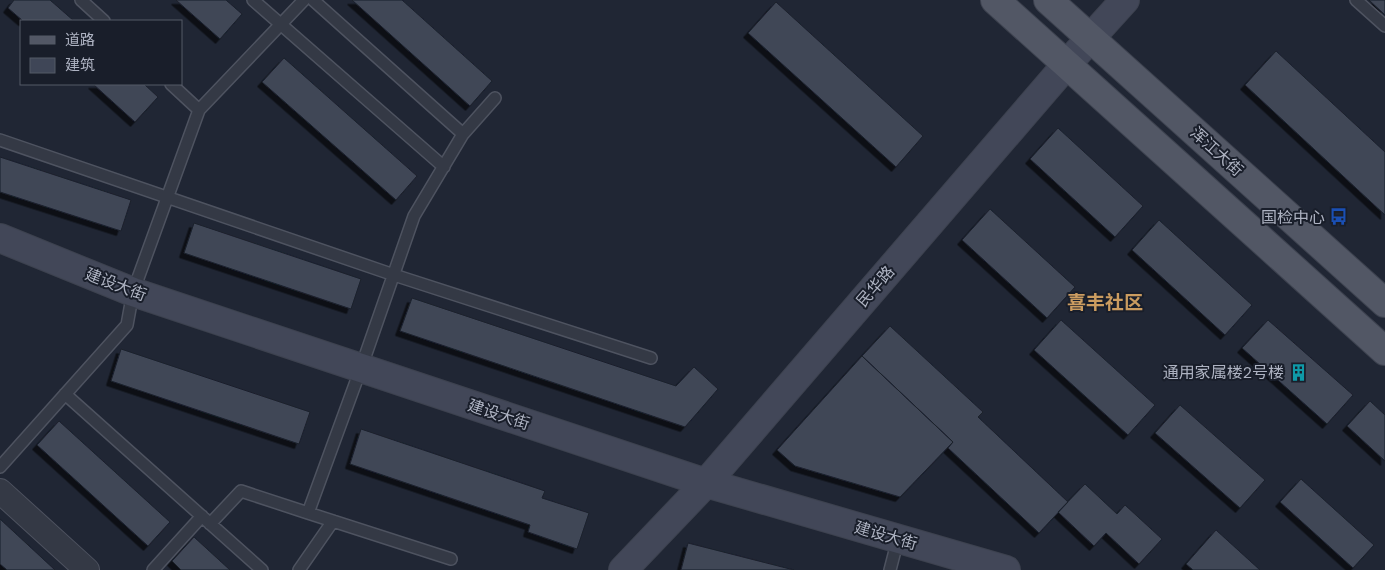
<svg xmlns="http://www.w3.org/2000/svg" width="1385" height="570" viewBox="0 0 1385 570" font-family="'DM Sans','Noto Sans SC',sans-serif">
  <style>
    .building { fill: #3f4657; stroke: #1b202c; filter: url(#shadow) }
    .lines { fill: none; stroke-linecap: round; stroke-linejoin: round }
    .lane-casing { stroke: #4e5360; stroke-width: 14 }
    .street-casing { stroke: #4e5360; stroke-width: 26 }
    .secondary-casing { stroke: #3d424f; stroke-width: 30 }
    .primary-casing { stroke: #3d424f; stroke-width: 30 }
    .lane { stroke: #343945; stroke-width: 11 }
    .street { stroke: #343945; stroke-width: 24 }
    .secondary { stroke: #424758; stroke-width: 28 }
    .primary { stroke: #525765; stroke-width: 28 }
    .labels { text-anchor: middle; stroke-width: 4; stroke-linejoin: round; paint-order: stroke }
    .street-label { font-size: 16px; fill: #aeb3c2; stroke: #191e2a }
    .poi-label { font-size: 16px; fill: #aeb3c2; stroke: #191e2a; text-anchor: end }
    .quarter-label { font-size: 19px; font-weight: bold; fill: #cb9c60; stroke: #191e2a }
  </style>
  <defs>
    <filter id="shadow"><feDropShadow dx="-4.5" dy="4.5" stdDeviation="0" flood-color="#0009"/></filter>
  </defs>
  <rect width="100%" height="100%" fill="#202634"/>
  <!-- building -->
  <path class="building" d="M14,0H50L74,21H23L8,8Z
    M176,0H226L242,14L220,39Z
    M352,0H402L492,81L470,106Z
    M1369,0H1385V15Z
    M776,2L923,136L896,167L748,33Z
    M1276,51L1385,152V215L1245,85Z
    M284,58L417,176L396,200L262,82Z
    M93,84H144L158,97L135,122Z
    M1058,128L1143,206L1115,237L1030,159Z
    M0,157L131,200L121,231L0,192Z
    M990,209L1075,287L1047,318L962,240Z
    M1159,220L1252,305L1225,335L1132,250Z
    M194,223L361,279L351,309L184,253Z
    M412,298L676,386L694,367L718,389L685,427L400,331Z
    M1061,320L1155,405L1128,435L1034,350Z
    M1268,320L1353,395L1327,424L1242,348Z
    M890,326L983,412L978,417L1068,502L1039,533L948,448L953,442L862,356Z
    M121,349L310,412L299,444L111,381Z
    M862,356L953,442L900,497L795,466L777,450Z
    M1370,401L1385,415V461L1347,426Z
    M1180,405L1265,480L1240,508L1155,433Z
    M59,421L170,522L148,546L37,445Z
    M361,429L545,491L542,498L589,513L577,549L528,532L530,525L350,464Z
    M1301,479L1374,545L1353,568L1280,502Z
    M1085,484L1117,514L1125,505L1162,539L1139,564L1106,533L1094,546L1058,512Z
    M0,519L55,570H7L0,564Z
    M1216,530L1260,570H1193L1186,564Z
    M194,537L230,570H181L172,561Z
    M688,543L794,570H681Z"/>
  <g class="lines">
    <defs>
      <path id="lane" d="M81,0L104,21
        M253,0L444,167
        M313,0L463,134
        M1356,0L1385,26
        M171,84L199,110
        M0,140L394,275L651,358
        M65,394L262,570
        M0,467L127,325L133,292L199,110L304,0
        M308,513L451,559
        M210,524L241,491L308,513L361,368L414,216L463,134L495,98
        M153,570L202,516
        M299,570L333,521
        M890,570L898,539"/>
      <path id="street" d="M0,491L87,570"/>
      <path id="secondary" d="M0,238L133,292L706,483L1006,570
        M623,570L706,483L1067,64L1125,0"/>
      <path id="primary" d="M995,0L1385,351
        M1048,0L1385,303"/>
    </defs>
    <!-- lane casing -->
    <use href="#lane" class="lane-casing"/>
    <!-- street casing -->
    <use href="#street" class="street-casing"/>
    <!-- secondary casing -->
    <use href="#secondary" class="secondary-casing"/>
    <!-- primary casing -->
    <use href="#primary" class="primary-casing"/>
    <!-- lane -->
    <use href="#lane" class="lane"/>
    <!-- street -->
    <use href="#street" class="street"/>
    <!-- secondary -->
    <use href="#secondary" class="secondary"/>
    <!-- primary -->
    <use href="#primary" class="primary"/>
  </g>
  <!-- icons -->
  <defs>
    <symbol id="bus-bare" viewBox="-9 -9 18 18"><path d="M-5-6H5V4H4V6H2V4H-2V6H-4V4H-5ZM-3.5-4V0h7V-4ZM-3.5 1.2v1.5H-2V1.2ZM2 1.2v1.5H3.5V1.2Z" fill="#1a4fb4" stroke="#191e2a" stroke-width="2.5" paint-order="stroke"/></symbol>
    <symbol id="building-bare" viewBox="-9 -9 18 18"><path d="M-4-6H4V6H1V3H-1V6H-4ZM-2.5-4.3h1.7v1.8h-1.7ZM.8-4.3h1.7v1.8H.8ZM-2.5-1h1.7V.8h-1.7ZM.8-1h1.7V.8H.8Z" fill="#0f9aa8" stroke="#191e2a" stroke-width="2.5" paint-order="stroke"/></symbol>
  </defs>
  <g fill-rule="evenodd">
    <use href="#bus-bare" x="1326" y="204" width="25" height="25"/>
    <use href="#building-bare" x="1286" y="360" width="25" height="25"/>
  </g>
  <g class="labels">
    <!-- street labels -->
    <g class="street-label">
      <text transform="translate(1217 151) rotate(42)" y="6">浑江大街</text>
      <text transform="translate(116 284) rotate(21)" y="6">建设大街</text>
      <text transform="translate(875 286) rotate(-49)" y="6">民华路</text>
      <text transform="translate(499 414) rotate(18)" y="6">建设大街</text>
      <text transform="translate(886 535) rotate(16)" y="6">建设大街</text>
    </g>
    <!-- poi labels -->
    <g class="poi-label">
      <text x="1325" y="223">国检中心</text>
      <text x="1284" y="378">通用家属楼2号楼</text>
    </g>
    <!-- quarter labels -->
    <g class="quarter-label">
      <text x="1105" y="309">喜丰社区</text>
    </g>
  </g>
  <!-- legend -->
  <rect x="20" y="20" width="162" height="65" fill="#191e2a" stroke="#555a67"/>
  <rect x="30" y="36" width="25" height="8" fill="#525765" stroke="#555a67"/>
  <text x="65" y="45" font-size="15" fill="#aeb3c2">道路</text>
  <rect x="30" y="58" width="25" height="15" fill="#3f4657" stroke="#555a67"/>
  <text x="65" y="70" font-size="15" fill="#aeb3c2">建筑</text>
</svg>
